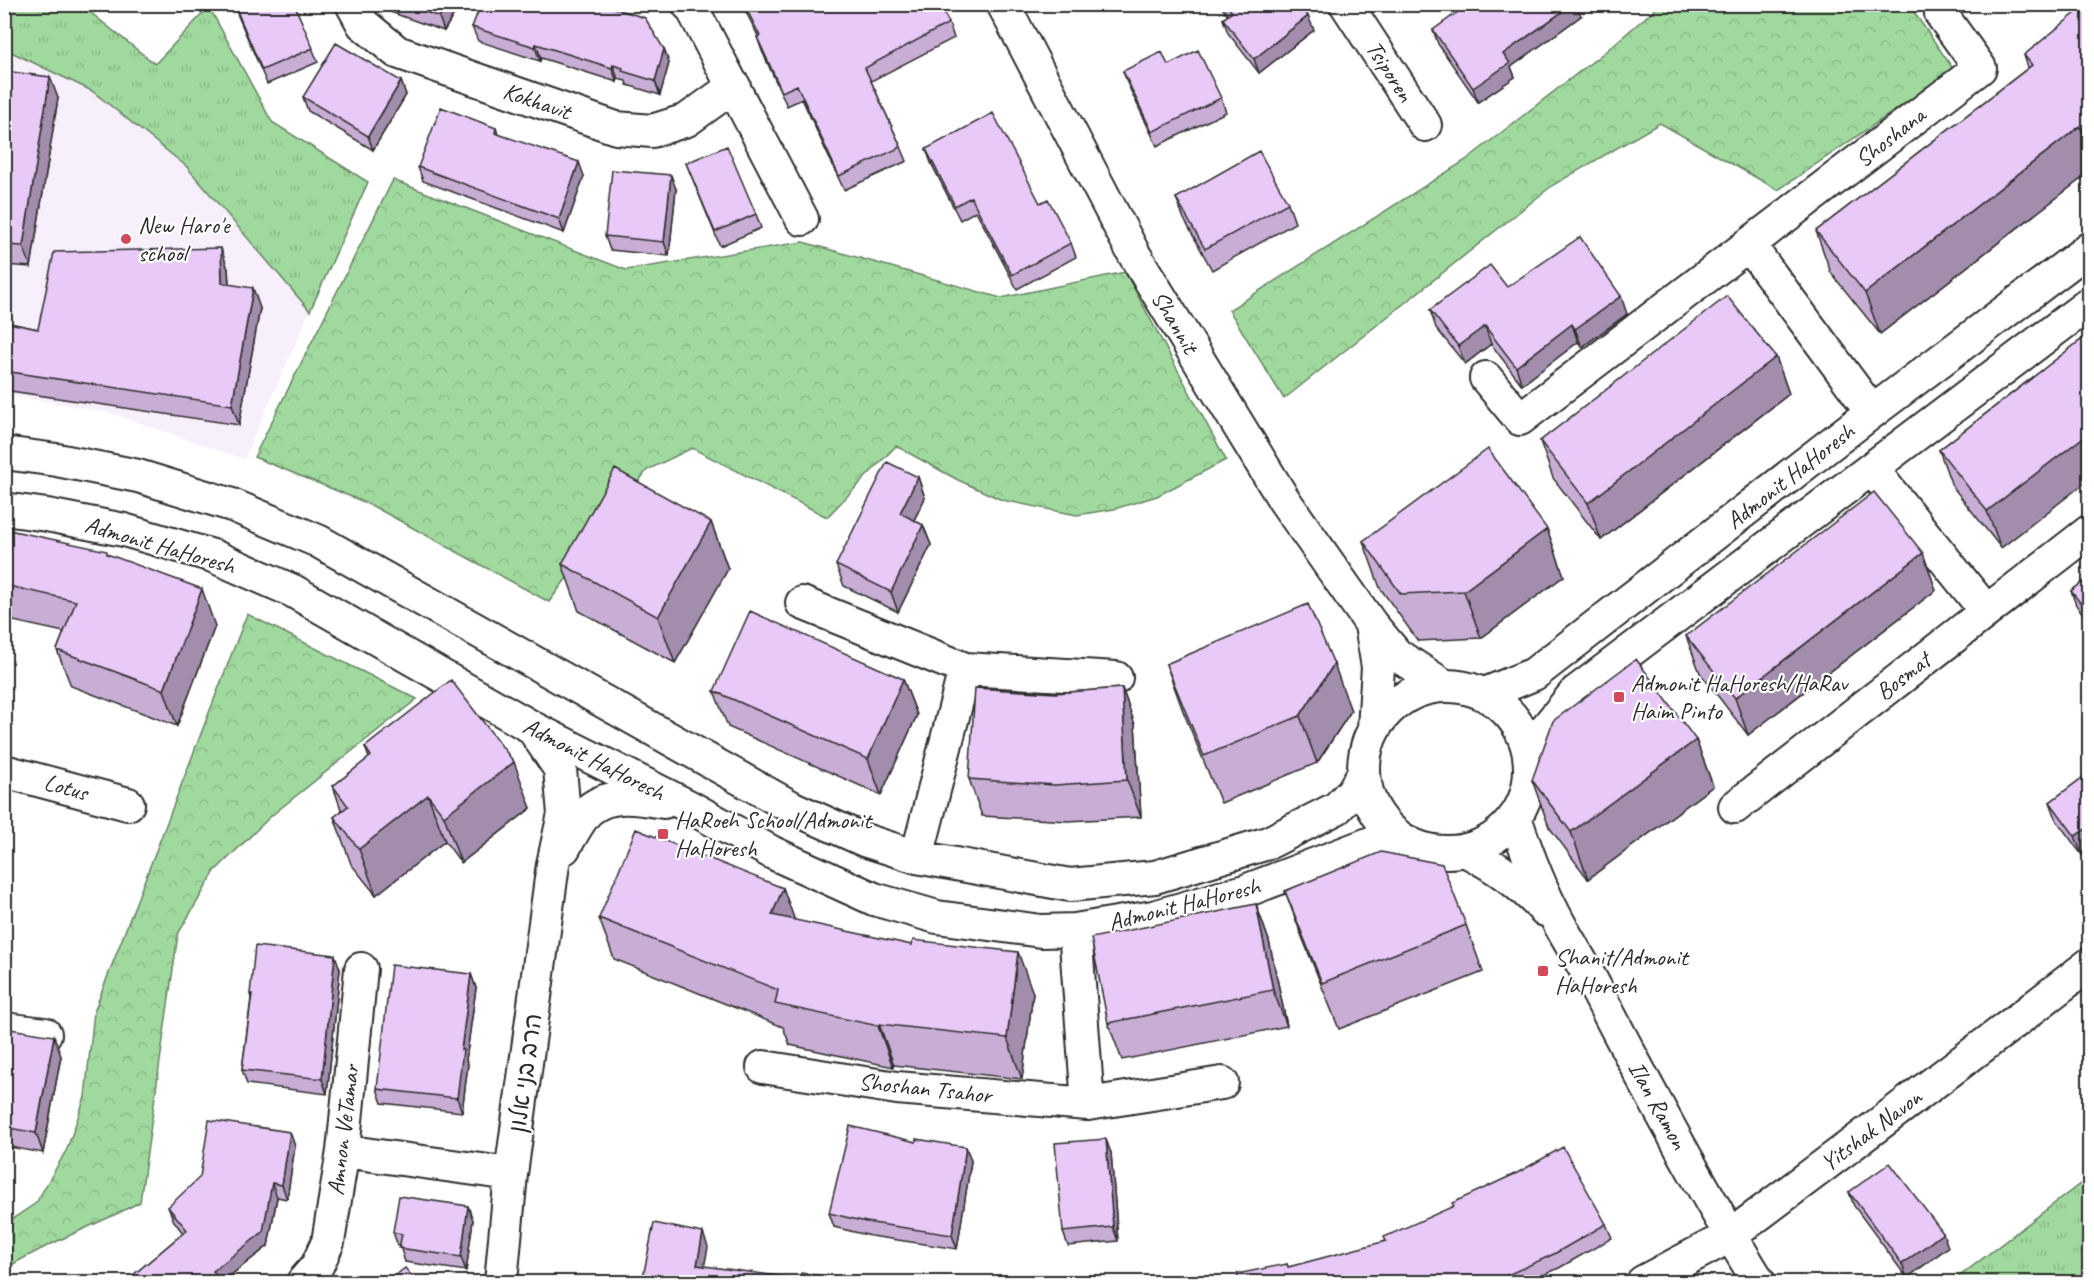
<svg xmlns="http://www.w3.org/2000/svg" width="2094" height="1287" viewBox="0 0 2094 1287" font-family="Caveat,'Playpen Sans Hebrew',sans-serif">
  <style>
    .built { fill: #f8effd }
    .grass { fill: url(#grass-tufts); stroke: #668264; stroke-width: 1.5 }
    .park { fill: url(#park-crowns); stroke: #668264; stroke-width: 1.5 }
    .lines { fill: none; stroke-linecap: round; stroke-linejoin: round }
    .minor-casing { stroke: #2b2b2b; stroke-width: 36 }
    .minor { stroke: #fff; stroke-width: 32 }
    .wall { fill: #c8add4; stroke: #2b2b2b; stroke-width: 1.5 }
    .shaded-wall { fill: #a28dad; stroke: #2b2b2b; stroke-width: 1.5 }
    .building { fill: #e8c9f7; stroke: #2b2b2b; stroke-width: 1.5 }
    .poi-dot { fill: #d1495b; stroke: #fff; stroke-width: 2 }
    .labels { text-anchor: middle; stroke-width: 4.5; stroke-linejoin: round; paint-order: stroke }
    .street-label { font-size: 24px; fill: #2b2b2b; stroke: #fff }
    .poi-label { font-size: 24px; fill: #2b2b2b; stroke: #fff; text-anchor: start }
  </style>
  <defs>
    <pattern id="grass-tufts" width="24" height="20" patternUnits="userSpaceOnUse" patternTransform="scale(1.5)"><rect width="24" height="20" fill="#a0d99e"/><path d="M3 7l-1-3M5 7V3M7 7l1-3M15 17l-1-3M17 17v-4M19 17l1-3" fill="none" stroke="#8aba88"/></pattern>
    <pattern id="park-crowns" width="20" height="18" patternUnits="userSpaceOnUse" patternTransform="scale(1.5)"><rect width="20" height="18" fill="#a0d99e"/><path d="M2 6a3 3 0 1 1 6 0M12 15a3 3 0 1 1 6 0" fill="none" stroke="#8aba88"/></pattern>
  </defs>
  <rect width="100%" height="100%" fill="#fff"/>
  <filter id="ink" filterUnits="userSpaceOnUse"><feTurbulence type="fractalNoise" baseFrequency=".0167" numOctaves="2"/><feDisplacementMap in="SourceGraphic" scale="12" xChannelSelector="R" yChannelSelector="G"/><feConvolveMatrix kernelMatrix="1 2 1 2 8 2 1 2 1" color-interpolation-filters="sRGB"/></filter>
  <g filter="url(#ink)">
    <!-- built -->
    <path class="built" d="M4,49L92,91L186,166L310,311L244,459L111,413L5,394Z"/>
    <!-- grass -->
    <path class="grass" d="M4,5H81L155,64L209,7L272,122L368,182L310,311L186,166L92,91L5,49Z
      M2089,1177V1282H1952Z"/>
    <!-- park -->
    <path class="park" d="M1660,5H1909L1954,70L1778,190L1660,123L1553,185L1284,399L1229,310L1466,160L1606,51Z
      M393,180L626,270L803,242L1001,298L1125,272L1226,460L1157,496L1114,509L1077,515L1002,500L958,480L896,446L827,517L692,448L647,470L549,602L369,504L254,457Z
      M247,614L417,699L271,816L215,871L178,934L140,1202C95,1226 48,1242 5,1269V1224L36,1203L67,1149L85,1097L94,1012Z"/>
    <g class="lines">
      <defs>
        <path id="minor" d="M352,4L363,24L397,52L616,128L652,131L687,120L734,86
          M688,4L692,8L802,219
          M1003,4L1134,254L1284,500L1371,624L1397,655L1443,685
          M1346,4L1425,125
          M1749,245L1872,412
          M1486,378L1520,419L1980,68L1941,14
          M4,453L57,460L138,476L232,505L318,541L793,808L864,840L917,857L1070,885L1155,877L1268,843L1337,808L1353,791L1362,776
          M1872,469L1986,611
          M4,509L47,515L124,530L213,556L293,591L533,728L688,806L773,853L874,899L937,917L1041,931L1075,930L1153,917L1245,891L1379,840L1406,842
          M802,603L965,669L1116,678
          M1371,625L1378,667L1374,728
          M1364 769a83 83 0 1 1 166 0a83 83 0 1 1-166 0Z
          M1485,694L1534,674L1872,412L2090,248
          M1529,749L1576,692L2090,303
          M4,771L128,804
          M1735,807L2090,531
          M1515,817C1527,854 1541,891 1560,925C1572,947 1585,967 1596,989C1647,1088 1700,1187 1759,1282
          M564,848C570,838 581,816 590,809C611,792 640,798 664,802
          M1465,850C1499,868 1518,882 1545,910
          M917,857L965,669
          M1075,930L1088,1104
          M4,1029L45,1034
          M763,1067L897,1088L1088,1104L1222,1083
          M343,1151L511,1174
          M303,1282L317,1266L328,1242L343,1151L361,969
          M501,1282L511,1174L553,864L564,814L560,769L533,729
          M1643,1282L1730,1236L2016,1021L2090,964"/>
      </defs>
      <!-- minor casing -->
      <use href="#minor" class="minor-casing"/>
      <!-- minor -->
      <use href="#minor" class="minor"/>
    </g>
    <!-- wall -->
    <path class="wall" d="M233,4H294L318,62L267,84Z
      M388,4H460L444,31L390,12Z
      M742,4H939L949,23L954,38L871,81L901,147L907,161L844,190L802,99L787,106L762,51L757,37L758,36Z
      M1219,4H1300L1314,30L1259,73L1228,33L1223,19L1228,15Z
      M2090,4V172L1880,334L1831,273L1816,231L2028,68L2024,55Z
      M1581,16L1511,67L1515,77L1478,102L1438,44L1433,30Z
      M472,27L664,49L669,63L660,95L627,85L626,81L618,79L617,82L541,58L540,61L478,41Z
      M1168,65L1221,98L1226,112L1157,146L1128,85L1123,71Z
      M4,71L58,98L31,267L4,265Z
      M401,81L406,95L373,150L308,111L303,97Z
      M496,128L498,134L584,176L564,233L423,181L418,167Z
      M926,149L1040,203L1071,243L1076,257L1017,289L976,211L960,220L931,163Z
      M686,163L756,214L761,228L720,246Z
      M676,189L669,256L610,250L605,236Z
      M1176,198L1288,203L1295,223L1212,270L1184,219Z
      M228,269L229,284L260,308L239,425L4,390V322L38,329Z
      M1507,287L1627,314L1582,347L1578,342L1522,385L1491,344L1465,364L1436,328L1430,310Z
      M2090,333L2001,548L1952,486L1939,450Z
      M1776,357L1789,394L1601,540L1553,478L1540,441Z
      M918,477L925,498L914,520L923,525L931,545L898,612L844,586L836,565Z
      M711,522L728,569L675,663L579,611L562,564Z
      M4,529L108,555L215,626L177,726L71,686L57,650L64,632L4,619Z
      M1547,529L1564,576L1481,638L1418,641L1380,588L1363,541Z
      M2090,577V623L2076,605L2071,591Z
      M1936,590L1748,735L1700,673L1686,636Z
      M1166,664L1351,711L1317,763L1221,803L1183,711Z
      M903,679L917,715L881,795L728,727L714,691Z
      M1122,688L1135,725L1141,817L1068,821L982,816L969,779L1055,693Z
      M1696,740L1713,786L1588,879L1549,827L1532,780Z
      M365,747L531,808L461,863L445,841L376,895L351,864L334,817L342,812L333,786L369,758Z
      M2090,772V850L2082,855L2057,821L2050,802Z
      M783,888L794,920L1033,993L1022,1079L894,1065L893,1067L790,1045L783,1027L614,959L599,918Z
      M1285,891L1466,925L1483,972L1339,1029L1302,937Z
      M1256,904L1269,941L1287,1026L1122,1060L1108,1023Z
      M340,969L327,1094L247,1084L242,1070L251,998L250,994Z
      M471,974L476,988L466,1060L468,1064L462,1112L382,1103L377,1089Z
      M4,1028L61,1056L43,1153L4,1146Z
      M916,1142L966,1147L971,1161L957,1249L871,1236L834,1227L829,1213Z
      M295,1146L287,1199L277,1197L268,1246L222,1282H134L132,1276L183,1233L174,1221L168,1207Z
      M1111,1153L1118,1241L1068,1246L1063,1232Z
      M1849,1192L1948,1247L1907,1278L1854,1206Z
      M473,1220L466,1271L405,1262L400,1246H398L393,1232Z
      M1606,1224L1612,1238L1559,1268L1528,1282H1239L1287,1264L1288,1267Z"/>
    <!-- shaded-wall -->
    <path class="shaded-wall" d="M447,4H460L444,31L439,17Z
      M1573,4H1576L1581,16L1511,67L1515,77L1478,102L1473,88L1503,54Z
      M1308,16L1314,30L1259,73L1254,59Z
      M536,44L541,58L540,61L535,47Z
      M664,49L669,63L660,95L655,81Z
      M613,65L618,79L617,82L612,68Z
      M50,77L58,98L31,267L23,246Z
      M401,81L406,95L373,150L368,136Z
      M2080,126L2090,152V172L1880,334L1865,293Z
      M2090,130V144L2085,133Z
      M579,162L584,176L564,233L559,219Z
      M671,175L676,189L669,256L664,242Z
      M221,248L228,269L230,304L222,283Z
      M253,288L260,308L239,425L232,405Z
      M1621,296L1627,314L1582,347L1575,329Z
      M1572,324L1578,342L1522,385L1516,367Z
      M1485,326L1491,344L1465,364L1458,346Z
      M1776,357L1789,394L1601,540L1588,503Z
      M2090,432V479L2001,548L1987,511Z
      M918,477L925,498L907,534L900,513Z
      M711,522L728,569L675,663L658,617Z
      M923,525L931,545L898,612L891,592Z
      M1547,529L1564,576L1481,638L1464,591Z
      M1923,553L1936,590L1748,735L1735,698Z
      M202,589L215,626L177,726L164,690Z
      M1334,664L1351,711L1317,763L1300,716Z
      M903,679L917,715L881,795L868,759Z
      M1122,688L1135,725L1141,817L1127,780Z
      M1696,740L1713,786L1588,879L1571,832Z
      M514,762L531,808L461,863L444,816Z
      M428,795L445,841L376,895L359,849Z
      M2090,826V850L2082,855L2075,836Z
      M783,888L798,929L772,915Z
      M1256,904L1269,941L1287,1026L1273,990Z
      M1018,952L1033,993L1022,1079L1007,1038Z
      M335,955L340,969L327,1094L322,1079Z
      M471,974L476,988L466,1060L468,1064L462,1112L457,1098L461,1050Z
      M879,1024L894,1065L893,1067L878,1026Z
      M54,1036L61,1056L43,1153L36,1133Z
      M290,1132L295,1146L287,1199L282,1185Z
      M1106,1139L1111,1153L1118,1241L1113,1227Z
      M966,1147L971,1161L957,1249L952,1235Z
      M272,1183L277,1197L268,1246L222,1282L213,1271Z
      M468,1206L473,1220L466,1271L461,1257Z
      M703,1233L708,1247L702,1279L697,1265Z
      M1943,1233L1948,1247L1907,1278L1902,1264Z"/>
    <!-- building -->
    <path class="building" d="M234,4H294L313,48L262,70Z
      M404,4H447L439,17Z
      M481,4H601L645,18L664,49L655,81L622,71L623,68L613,65L612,68L536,44L535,47L472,27Z
      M744,4H939L949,23L865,68L901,147L839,176L797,85L782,92L757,37L760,36Z
      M1226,4H1300L1308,16L1254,59L1223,19L1232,12Z
      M1469,4H1573L1503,54L1510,63L1473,88L1433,30Z
      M2087,4H2090V130L2085,133L2080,126L1865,293L1816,231L2032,65L2024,55Z
      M336,43L401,81L368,136L303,97Z
      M1198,50L1221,98L1152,132L1123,71L1162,52L1168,65Z
      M4,71L50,77L23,246L4,245Z
      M441,107L496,128L495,133L579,162L559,219L418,167Z
      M993,113L1040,203L1048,199L1071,243L1012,275L971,197L955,206L926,149Z
      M727,146L756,214L715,232L686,163Z
      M1259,151L1288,203L1205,249L1176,198Z
      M612,170L671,175L664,242L605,236Z
      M1580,237L1621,296L1575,329L1572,324L1516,367L1485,326L1458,346L1430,310L1490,265L1507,287Z
      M221,248L222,283L253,288L232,405L4,371V322L38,329L54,252Z
      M1727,296L1776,357L1588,503L1540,441Z
      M2090,333V432L1987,511L1939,450Z
      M1488,449L1547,529L1464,591L1401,594L1363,541Z
      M887,462L918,477L900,513L923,525L891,592L836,565Z
      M615,469L711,522L658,617L562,564Z
      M1874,492L1923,553L1735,698L1686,636Z
      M4,529L107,551V554L202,589L164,690L57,650L76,601L4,585Z
      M2090,577V615L2071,591Z
      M1308,604L1334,664L1300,716L1204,756L1166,664Z
      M750,611L903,679L868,759L714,691Z
      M1636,659L1696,740L1571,832L1532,780L1553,721Z
      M451,680L514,762L444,816L428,795L359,849L334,817L348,806L333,786L371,756L365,747Z
      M975,688L1055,693L1122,688L1127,780L1055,785L969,779Z
      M2090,772V826L2075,836L2050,802Z
      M636,829L783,888L772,915L912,945L913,940L1018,952L1007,1038L879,1024L878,1026L775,1004L778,990L599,918Z
      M1381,852L1442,864L1466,925L1322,983L1285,891Z
      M1256,904L1273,990L1108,1023L1091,938Z
      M255,946L335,955L322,1079L242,1070L252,994H250Z
      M391,965L471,974L461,1050H463L457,1098L377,1089Z
      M4,1028L54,1036L36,1133L4,1127Z
      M209,1120L290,1132L282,1185L272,1183L263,1232L213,1271L222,1282H137L132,1276L187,1230L168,1207L200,1177Z
      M850,1126L916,1142V1139L966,1147L952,1235L866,1222L829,1213Z
      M1106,1139L1113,1227L1063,1232L1055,1143Z
      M1563,1147L1606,1224L1554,1254L1492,1282H1239L1237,1274L1287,1264L1288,1267L1386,1241L1384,1237L1454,1206L1452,1203L1519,1172Z
      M1890,1163L1943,1233L1902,1264L1849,1192Z
      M399,1196L468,1206L461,1257L399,1248L402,1234L393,1232Z
      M654,1223L703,1233L697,1265L800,1279L801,1273L873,1282H642Z
      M405,1268L417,1282H387Z"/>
  </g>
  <!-- markers -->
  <g class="poi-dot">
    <circle cx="126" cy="239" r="6"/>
    <rect x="1613" y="691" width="12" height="12" rx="3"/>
    <rect x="657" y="828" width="12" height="12" rx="3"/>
    <rect x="1537" y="965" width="12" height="12" rx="3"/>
  </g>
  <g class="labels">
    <!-- street labels -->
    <g class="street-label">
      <text transform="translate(1390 71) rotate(57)" y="8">Tsiporen</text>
      <text transform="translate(537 101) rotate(19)" y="8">Kokhavit</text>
      <text transform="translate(1890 137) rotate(-38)" y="8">Shoshana</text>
      <text transform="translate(1175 322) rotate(59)" y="8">Shannit</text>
      <text transform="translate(1790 476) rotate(-38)" y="8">Admonit HaHoresh</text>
      <text transform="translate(160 545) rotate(16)" y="8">Admonit HaHoresh</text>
      <text transform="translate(1903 676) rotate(-38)" y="8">Bosmat</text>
      <text transform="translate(594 759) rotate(27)" y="8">Admonit HaHoresh</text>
      <text transform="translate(66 787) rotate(16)" y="8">Lotus</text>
      <text transform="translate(1184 904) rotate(-14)" y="8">Admonit HaHoresh</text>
      <text transform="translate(525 1073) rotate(-82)" y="8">הרב בני אלון</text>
      <text transform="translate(925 1088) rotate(6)" y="8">Shoshan Tsahor</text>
      <text transform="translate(1658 1105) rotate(61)" y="8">Ilan Ramon</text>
      <text transform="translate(343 1130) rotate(-83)" y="8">Amnon VeTamar</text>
      <text transform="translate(1871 1130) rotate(-37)" y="8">Yitshak Navon</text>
    </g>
    <!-- poi labels -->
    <g class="poi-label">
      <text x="138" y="233">New Haro'e<tspan x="138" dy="28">school</tspan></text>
      <text x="1631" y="691">Admonit HaHoresh/HaRav<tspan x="1631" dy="28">Haim Pinto</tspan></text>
      <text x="675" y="828">HaRoeh School/Admonit<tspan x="675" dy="28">HaHoresh</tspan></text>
      <text x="1555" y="965">Shanit/Admonit<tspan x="1555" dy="28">HaHoresh</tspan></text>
    </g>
  </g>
  <!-- margin -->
  <rect width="2094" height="1287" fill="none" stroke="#fff" stroke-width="24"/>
  <rect x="12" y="12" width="2070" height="1263" fill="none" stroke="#2b2b2b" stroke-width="2" filter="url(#ink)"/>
</svg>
